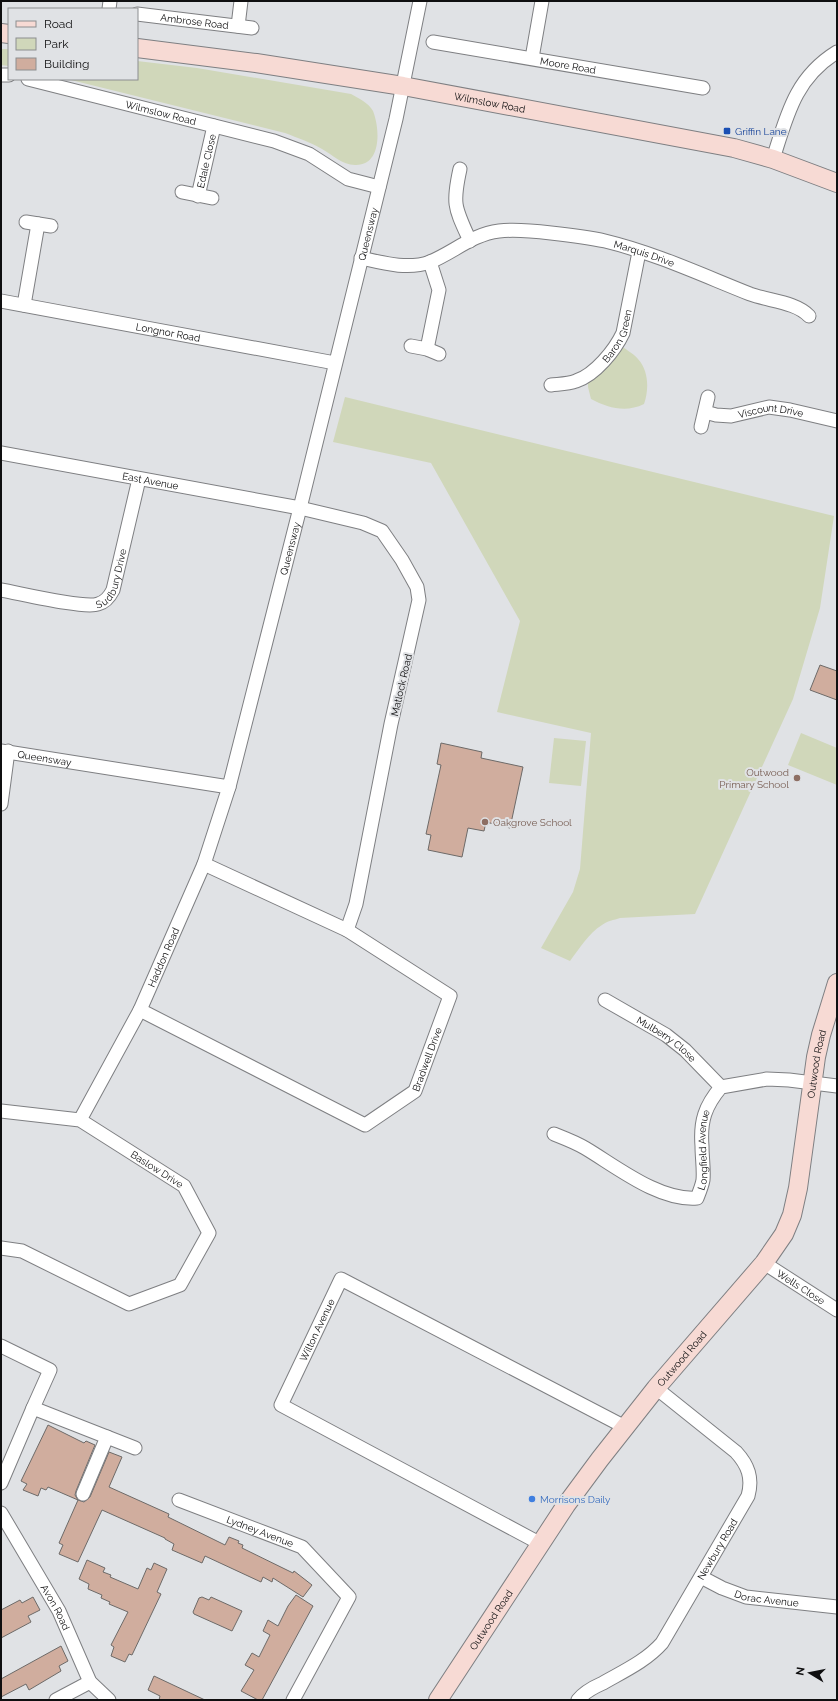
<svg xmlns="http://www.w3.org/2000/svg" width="838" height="1701" viewBox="0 0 838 1701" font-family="Raleway,sans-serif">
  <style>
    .green { fill: #d0d7ba }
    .building { fill: #d0ad9e; stroke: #6d6a68 }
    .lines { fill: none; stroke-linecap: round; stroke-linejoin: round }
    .street-casing { stroke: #7e7f82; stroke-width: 15 }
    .secondary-casing { stroke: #7e7f82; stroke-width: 20 }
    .street { stroke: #fff; stroke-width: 13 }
    .secondary { stroke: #f7dad4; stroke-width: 18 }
    .transit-dot { fill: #1a4fb4; stroke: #e0e2e5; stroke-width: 1.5 }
    .education-dot { fill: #8d6e63; stroke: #e0e2e5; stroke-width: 1.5 }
    .shop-dot { fill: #3f7fe0; stroke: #e0e2e5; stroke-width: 1.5 }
    .labels { text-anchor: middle; stroke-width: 4; stroke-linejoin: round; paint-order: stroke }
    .street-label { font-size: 10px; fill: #0f0f10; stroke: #e0e2e5 }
    .transit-label { font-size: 10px; fill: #164399; stroke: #e0e2e5; text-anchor: start }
    .education-label { font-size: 10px; fill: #785e54; stroke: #e0e2e5; text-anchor: end }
    .shop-label { font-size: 10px; fill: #366cbe; stroke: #e0e2e5; text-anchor: start }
  </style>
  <rect width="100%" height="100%" fill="#e0e2e5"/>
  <!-- green -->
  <path class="green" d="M1,49H9V66L1,65Z
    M137,61L197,68L351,94C358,98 369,103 373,111C380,128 382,166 355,165C342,165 333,155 322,149C310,142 298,138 285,133L67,79H137Z
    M618,344C625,349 633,353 638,359C649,371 649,390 644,404C626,413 608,408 591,399L588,387V374Z
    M345,397L834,516L820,608L793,699L695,914L620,918C614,920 607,921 602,925C589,933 579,949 570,961L541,948L573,892L580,869L591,733L497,712L520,621L431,463L333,442Z
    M801,733L837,748V785L788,765Z
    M554,738L586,741L581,786L549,783Z"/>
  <!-- building -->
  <path class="building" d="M820,665L837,671V700L810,690Z
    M441,743L482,752L481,758L523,767L510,828L486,822L484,831L468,828L462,857L428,850L431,835L426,834L441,765L437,764Z
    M48,1425L84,1443L86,1441L95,1445L76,1491L75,1495L78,1500L48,1487L46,1490L41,1488L38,1496L23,1490L27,1484L21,1481Z
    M109,1452L122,1457L109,1487L169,1514L168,1517L225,1545L229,1537L239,1541L238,1543L243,1545L242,1548L293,1573L294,1571L312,1585L303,1597L273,1578L272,1582L263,1577L261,1582L205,1556L202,1563L172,1550L174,1544L165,1539V1538L102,1510L78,1562L59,1554L63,1545L59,1543L78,1500L84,1502L90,1497Z
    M87,1560L105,1568L103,1572L111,1575L110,1577L138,1589L147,1568L151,1570L154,1563L167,1569L157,1592L161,1594L132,1655L129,1654L125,1662L111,1656L114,1647L111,1645L128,1612L109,1604L110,1602L101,1598L102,1595L88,1589L89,1584L79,1579Z
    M296,1595L313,1606L262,1700H258L241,1691L254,1670L245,1665L252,1653L259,1657L270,1635L263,1631L268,1620L278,1626L288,1606Z
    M33,1597L40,1610L28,1616L31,1622L1,1638V1610L20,1600L22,1603Z
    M202,1597L209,1600L211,1597L242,1611L232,1631L194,1614L193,1612L199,1598Z
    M61,1646L68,1661L59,1666L61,1671L29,1690L26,1684L1,1697V1679Z
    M154,1676L205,1700H159L160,1696L148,1690Z"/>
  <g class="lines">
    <defs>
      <g id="street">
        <path d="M109,9L110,1"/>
        <path id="s1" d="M137,14L252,28"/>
        <path d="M238,26L241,1"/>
        <path id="s2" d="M433,42L703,88"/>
        <path d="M532,58L542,1"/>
        <path d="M1,75H9"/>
        <path id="s3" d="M28,79L274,141L309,154L348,179L379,187"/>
        <path d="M773,159C787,115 795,78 837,52"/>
        <path d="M460,169C452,205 455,208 470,241"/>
        <path d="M182,192L212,198"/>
        <path id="s4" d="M198,196L214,126"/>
        <path d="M26,222L51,226"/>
        <path id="s5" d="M361,258C383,263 408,270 430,262C454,252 473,234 499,231C516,229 534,231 551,233C569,235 587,237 605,241C655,253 702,275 750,294C769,301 796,302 809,316"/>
        <path id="s6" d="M1,301L335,363"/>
        <path d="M24,305L38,224"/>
        <path d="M411,346L427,349L439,354"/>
        <path d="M427,349L439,290L430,262"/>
        <path id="s7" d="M551,385C559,384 568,384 576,381C595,375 615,350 623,333L639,252"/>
        <path id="s8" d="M705,412L716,415L731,416L769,407L790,410L837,421"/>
        <path d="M701,427L708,397"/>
        <path id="s9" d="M1,453L300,508L363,523L382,531L402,560L417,587L419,600L391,724L356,904L347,930"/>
        <path id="s10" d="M1,590C19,593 84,609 98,604C106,602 110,596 113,590L139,479"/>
        <path id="s11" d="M1,751L229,787L300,508L396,119L420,1"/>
        <path d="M1,804L8,751"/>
        <path id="s12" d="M605,1000L666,1035L685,1050L721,1087"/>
        <path id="s13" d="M140,1010L365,1125L415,1091L450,996L347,930L204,864"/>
        <path id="s14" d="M1,1111L80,1120L184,1186L209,1233L180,1285L129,1304L22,1251L1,1248"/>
        <path id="s15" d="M80,1120L140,1010L204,864L229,787"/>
        <path id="s16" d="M554,1134C564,1138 575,1142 585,1148C617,1167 659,1201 697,1198C699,1193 702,1186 703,1180C704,1169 702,1158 702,1146C700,1121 705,1106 721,1087L767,1079L789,1080L837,1086"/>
        <path id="s17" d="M764,1263L837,1310"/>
        <path d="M1,1346L50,1370L33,1408"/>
        <path d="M1,1483L33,1408L135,1448"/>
        <path d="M83,1494L107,1437"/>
        <path id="s18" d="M179,1500L302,1547L349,1597L293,1700"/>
        <path id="s19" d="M1,1513L59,1611L90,1682L109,1700"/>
        <path id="s20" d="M541,1544L281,1405L341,1279L625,1427"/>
        <path id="s21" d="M701,1577L722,1588L746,1597L837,1607"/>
        <path d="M56,1700L90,1682"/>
        <path id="s22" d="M578,1700C584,1692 594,1687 603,1683C624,1671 646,1661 662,1643L748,1496C753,1478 748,1465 736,1452L656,1388"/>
      </g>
      <g id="secondary">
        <path d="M1,33L9,34"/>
        <path id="s23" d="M137,48L256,63L403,86L734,148L773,159L837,183"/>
        <path id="s24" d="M438,1700L566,1505L600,1459L656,1388L764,1263L784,1234L792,1215L798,1188L816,1057L821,1035L837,983"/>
      </g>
    </defs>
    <!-- street casing -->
    <use href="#street" class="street-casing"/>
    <!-- secondary casing -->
    <use href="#secondary" class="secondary-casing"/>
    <!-- street -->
    <use href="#street" class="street"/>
    <!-- secondary -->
    <use href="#secondary" class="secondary"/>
  </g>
  <!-- markers -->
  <rect class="transit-dot" x="723" y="127" width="8" height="8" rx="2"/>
  <g class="education-dot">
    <circle cx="797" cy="778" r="4"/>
    <circle cx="485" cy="822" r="4"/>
  </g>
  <circle class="shop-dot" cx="532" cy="1499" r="4"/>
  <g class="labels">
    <!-- street labels -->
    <g class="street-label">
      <text dy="4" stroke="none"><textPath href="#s1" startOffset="58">Ambrose Road</textPath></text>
      <text dy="4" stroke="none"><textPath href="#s2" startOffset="137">Moore Road</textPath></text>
      <text dy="4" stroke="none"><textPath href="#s23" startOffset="357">Wilmslow Road</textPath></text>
      <text dy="4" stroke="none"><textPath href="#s3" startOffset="137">Wilmslow Road</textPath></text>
      <text dy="4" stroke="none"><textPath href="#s4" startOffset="36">Edale Close</textPath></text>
      <text dy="4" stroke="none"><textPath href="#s11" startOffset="801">Queensway</textPath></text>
      <text dy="4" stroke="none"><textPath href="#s5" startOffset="294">Marquis Drive</textPath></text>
      <text dy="4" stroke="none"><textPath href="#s6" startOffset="170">Longnor Road</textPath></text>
      <text dy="4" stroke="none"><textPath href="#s7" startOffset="89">Baron Green</textPath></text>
      <text dy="4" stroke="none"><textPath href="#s8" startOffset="67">Viscount Drive</textPath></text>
      <text dy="4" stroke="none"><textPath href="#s9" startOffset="152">East Avenue</textPath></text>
      <text dy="4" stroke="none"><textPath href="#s11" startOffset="477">Queensway</textPath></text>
      <text dy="4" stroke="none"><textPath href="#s10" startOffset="129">Sudbury Drive</textPath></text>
      <text transform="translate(401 685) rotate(-77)" y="4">Matlock Road</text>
      <text dy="4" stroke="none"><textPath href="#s11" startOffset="44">Queensway</textPath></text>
      <text dy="4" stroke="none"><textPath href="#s15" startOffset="183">Haddon Road</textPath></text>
      <text dy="4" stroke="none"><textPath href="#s12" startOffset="73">Mulberry Close</textPath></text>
      <text dy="4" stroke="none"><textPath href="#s13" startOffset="347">Bradwell Drive</textPath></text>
      <text dy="4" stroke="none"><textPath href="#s24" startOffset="755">Outwood Road</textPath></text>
      <text dy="4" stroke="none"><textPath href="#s16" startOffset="208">Longfield Avenue</textPath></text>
      <text dy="4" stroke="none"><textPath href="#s14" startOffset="171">Baslow Drive</textPath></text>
      <text dy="4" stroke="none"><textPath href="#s17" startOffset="44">Wells Close</textPath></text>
      <text dy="4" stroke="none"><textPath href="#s20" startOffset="378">Wilton Avenue</textPath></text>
      <text dy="4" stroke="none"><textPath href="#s24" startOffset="420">Outwood Road</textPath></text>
      <text dy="4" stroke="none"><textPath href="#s18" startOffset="87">Lydney Avenue</textPath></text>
      <text dy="4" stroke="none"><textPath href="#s22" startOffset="211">Newbury Road</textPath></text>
      <text dy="4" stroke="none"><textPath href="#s21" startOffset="70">Dorac Avenue</textPath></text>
      <text dy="4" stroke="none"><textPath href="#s19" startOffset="109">Avon Road</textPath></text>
      <text dy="4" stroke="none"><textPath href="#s24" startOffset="96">Outwood Road</textPath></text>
    </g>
    <!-- transit labels -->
    <g class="transit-label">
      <text x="735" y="135">Griffin Lane</text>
    </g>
    <!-- education labels -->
    <g class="education-label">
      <text x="789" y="776">Outwood<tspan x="789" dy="12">Primary School</tspan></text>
      <text x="493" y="826" text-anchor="start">Oakgrove School</text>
    </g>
    <!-- shop labels -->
    <g class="shop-label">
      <text x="540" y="1503">Morrisons Daily</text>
    </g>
  </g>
  <!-- border -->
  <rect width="838" height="1701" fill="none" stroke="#0f0f10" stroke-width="4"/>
  <!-- legend -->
  <rect x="8" y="8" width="130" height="72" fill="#e0e2e5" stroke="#8c8e90"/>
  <rect x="16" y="21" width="20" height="6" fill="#f7dad4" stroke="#8c8e90"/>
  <text x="44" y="28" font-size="12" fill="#0f0f10">Road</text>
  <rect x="16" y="38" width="20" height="12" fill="#d0d7ba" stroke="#8c8e90"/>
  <text x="44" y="48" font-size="12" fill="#0f0f10">Park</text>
  <rect x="16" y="58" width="20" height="12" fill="#d0ad9e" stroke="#8c8e90"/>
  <text x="44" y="68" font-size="12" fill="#0f0f10">Building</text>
  <!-- north arrow -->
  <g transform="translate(810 1673) rotate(280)" stroke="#e0e2e5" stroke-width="3" paint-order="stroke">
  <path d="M0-3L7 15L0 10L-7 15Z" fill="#0f0f10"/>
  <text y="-6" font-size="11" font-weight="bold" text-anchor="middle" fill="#0f0f10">N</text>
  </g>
</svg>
